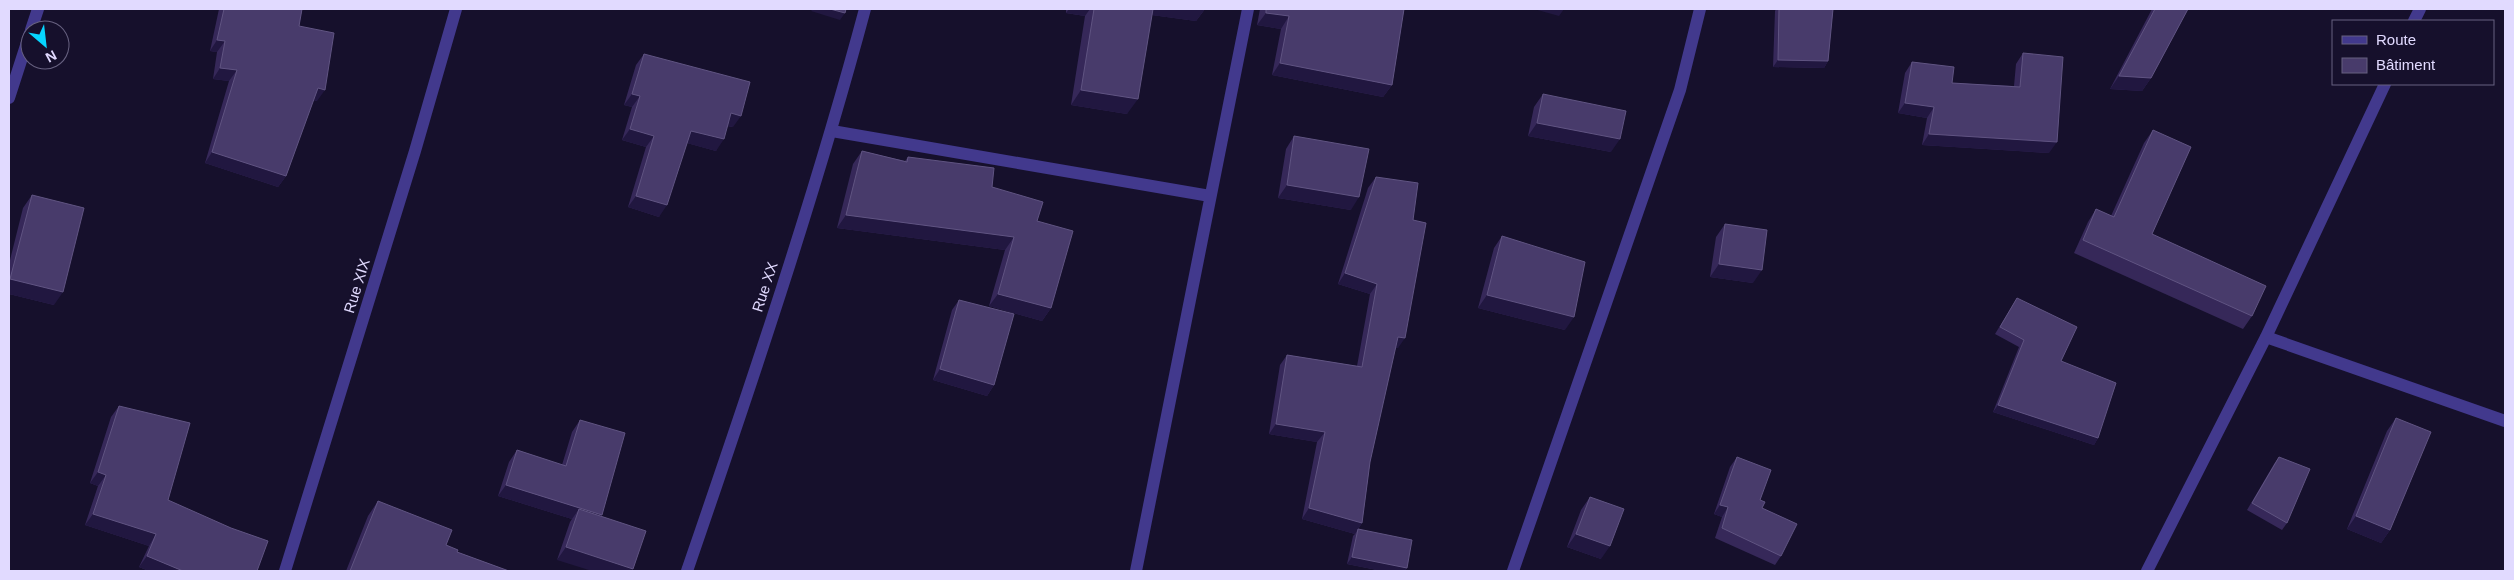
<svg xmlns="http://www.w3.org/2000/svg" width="2514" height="580" viewBox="0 0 2514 580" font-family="Helvetica,sans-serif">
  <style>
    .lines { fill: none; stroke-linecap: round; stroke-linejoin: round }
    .street { stroke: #42398d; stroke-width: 12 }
    .wall { fill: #362859 }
    .shaded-wall { fill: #211740 }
    .building { fill: #483b6b; stroke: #605482 }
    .labels { text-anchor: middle; stroke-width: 4; stroke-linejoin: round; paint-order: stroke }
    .street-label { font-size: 15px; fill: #e1daff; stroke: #16102c }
  </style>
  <rect width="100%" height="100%" fill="#16102c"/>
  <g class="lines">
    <!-- street -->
    <path class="street" d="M2414,21L2420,9
      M31,30L38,9
      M9,98L30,33
      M832,131L1210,196
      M2266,337L2505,421
      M285,571L415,151L456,9
      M687,571C751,385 814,199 865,9
      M1136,571L1248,9
      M1513,571L1680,90L1700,9
      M2147,571L2266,337L2385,84"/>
  </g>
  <!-- wall -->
  <path class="wall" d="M219,9H302L299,26L317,101L313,100L286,176L278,187L205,163L229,81L213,79L217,52L210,51Z
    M1066,9H1205L1196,21L1152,15L1127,114L1071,105L1085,16L1066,13Z
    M1260,9H1404L1392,85L1383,97L1272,75L1281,29L1257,25Z
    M1776,9H1833L1828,61L1824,68L1773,67L1775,11Z
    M2152,9H2188L2151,78L2142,91L2110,89Z
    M2023,53L2049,153L1922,145L1927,118L1898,113L1905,73L1912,62L1952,83L2014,86L2016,64Z
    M644,54L733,127L727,126L716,151L687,143L659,217L628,207L646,147L622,140L632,107L624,105L636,65Z
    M1543,94L1611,152L1528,136L1534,107Z
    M2153,130L2152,234L2252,316L2243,329L2074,253L2088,222L2096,209L2111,216L2144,143Z
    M1294,136L1351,210L1278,198L1286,149Z
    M862,151L905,161L908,157L992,187L1037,221L1051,308L1042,321L989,306L1005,250L837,228L853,164Z
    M1376,177L1413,220L1398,348H1395L1370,462L1362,523L1358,529L1407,568L1404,571H1382L1347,564L1353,536L1355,534L1302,519L1317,442L1269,434L1280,365L1287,355L1357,366L1370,294L1338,284L1368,188Z
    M32,195L54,305L9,294V264L23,208Z
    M1725,224L1753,283L1710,277L1716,237Z
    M1502,236L1565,330L1478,308L1494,248Z
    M2017,298L2061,361L2098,438L2094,445L1993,412L2019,347L1995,334Z
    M959,300L994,385L987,396L933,380L952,310Z
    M119,406L168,500L257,571H149L139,567L149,546L85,525L98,486L90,483L111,417Z
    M2396,418L2390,530L2381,543L2347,529L2387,431Z
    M580,420L602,515L557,560L570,522L572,519L498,496L509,462L517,450L562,465L572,432Z
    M1737,457L1762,508L1781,556L1775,565L1715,538L1722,517L1714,514L1730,467Z
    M2279,457L2287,523L2282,530L2247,510L2274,464Z
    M1590,497L1601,559L1567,547L1581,510Z
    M378,501L446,545L457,552L509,571H346L368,516Z"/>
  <!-- shaded-wall -->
  <path class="shaded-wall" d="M813,9H830L845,13L840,20L811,11Z
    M1069,9H1090L1085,16L1066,13Z
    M1148,9H1205L1196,21L1144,14Z
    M1534,9H1564L1559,16Z
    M1266,13L1289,16L1281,29L1257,25Z
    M217,40L225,41L217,52L210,51Z
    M1778,60L1828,61L1824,68L1773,67Z
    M1280,63L1392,85L1383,97L1272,75Z
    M220,68L237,70L229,81L213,79Z
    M2119,76L2151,78L2142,91L2110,89Z
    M318,88L325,90L317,101L310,99Z
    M1081,90L1138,99L1127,114L1071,105Z
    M632,94L640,96L632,107L624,105Z
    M1905,103L1934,107L1927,118L1898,113Z
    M731,113L741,116L733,127L723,125Z
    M1537,123L1620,139L1611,152L1528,136Z
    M630,129L654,136L646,147L622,140Z
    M691,131L724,139L716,151L683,142Z
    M1929,134L2057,142L2049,153L1922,145Z
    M212,152L286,176L278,187L205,163Z
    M1287,185L1359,197L1351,210L1278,198Z
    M636,196L667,205L659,217L628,207Z
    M846,215L1014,237L1005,250L837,228Z
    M1719,264L1762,270L1753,283L1710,277Z
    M1345,273L1377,284L1370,294L1338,284Z
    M10,279L63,292L54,305L9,294V282Z
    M998,294L1051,308L1042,321L989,306Z
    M1487,295L1574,317L1565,330L1478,308Z
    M1398,337L1405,338L1398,348L1390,347Z
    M940,369L994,385L987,396L933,380Z
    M1998,405L2098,438L2094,445L1993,412Z
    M1276,424L1325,432L1317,442L1269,434Z
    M98,472L106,475L98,486L90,483Z
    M506,485L602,515L594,526L579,509L572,519L498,496Z
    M1720,505L1728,507L1722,517L1714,514Z
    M1309,508L1362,523L1355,534L1302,519Z
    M93,514L156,534L149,546L85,525Z
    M2356,516L2390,530L2381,543L2347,529Z
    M1576,534L1610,546L1601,559L1567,547Z
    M566,547L633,569L631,571H592L557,560Z
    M147,556L183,571H149L139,567Z
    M1352,557L1407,568L1404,571H1382L1347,564Z"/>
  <!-- building -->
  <path class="building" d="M224,9H302L299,26L334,33L325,90L318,88L286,176L212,152L237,70L220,68L225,41L217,40Z
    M830,9H846L845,13Z
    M1094,9H1153L1138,99L1081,90Z
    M1266,9H1404L1392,85L1280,63L1289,16L1266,13Z
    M1779,9H1833L1828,61L1778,60Z
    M2155,9H2188L2151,78L2119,76Z
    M2023,53L2063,57L2057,142L1929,134L1934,107L1905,103L1912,62L1954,67L1952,83L2020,87Z
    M644,54L750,82L741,116L731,113L724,139L691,131L667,205L636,196L654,136L630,129L640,96L632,94Z
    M1543,94L1626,111L1620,139L1537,123Z
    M2153,130L2191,147L2152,234L2266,286L2252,316L2083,240L2096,209L2114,217Z
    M1294,136L1369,149L1359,197L1287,185Z
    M862,151L907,162L908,157L994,168L992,187L1043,202L1037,221L1073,231L1051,308L998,294L1014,237L846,215Z
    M1376,177L1418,183L1413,220L1426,223L1405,338L1398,337L1370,462L1362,523L1309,508L1325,432L1276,424L1287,355L1362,367L1377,284L1345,273Z
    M32,195L84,208L63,292L10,279Z
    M1725,224L1767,230L1762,270L1719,264Z
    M1502,236L1585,262L1574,317L1487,295Z
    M2017,298L2077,327L2061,361L2116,383L2098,438L1998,405L2024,340L2000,327Z
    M959,300L1014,314L994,385L940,369Z
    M119,406L190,423L168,500L231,528L268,541L257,571H183L147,556L156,534L93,514L106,475L98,472Z
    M2396,418L2431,432L2390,530L2356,516Z
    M580,420L625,433L602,515L506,485L517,450L566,466Z
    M1737,457L1771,470L1760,500L1765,502L1762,508L1797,524L1781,556L1722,528L1728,507L1720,505Z
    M2279,457L2310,469L2287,523L2252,503Z
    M1590,497L1624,509L1610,546L1576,534Z
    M378,501L452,530L446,545L458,550L457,552L509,571H350Z
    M579,509L646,531L633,569L566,547Z
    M1358,529L1412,540L1407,568L1352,557Z"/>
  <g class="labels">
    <!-- street labels -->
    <g class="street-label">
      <text transform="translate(357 286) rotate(-73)" y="5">Rue XIX</text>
      <text transform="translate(765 287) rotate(-72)" y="5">Rue XX</text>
    </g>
  </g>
  <!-- border -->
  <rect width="2514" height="580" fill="none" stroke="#e1daff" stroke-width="20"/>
  <!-- legend -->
  <rect x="2332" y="20" width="162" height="65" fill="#16102c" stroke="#676180"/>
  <rect x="2342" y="36" width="25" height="8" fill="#42398d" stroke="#676180"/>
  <text x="2376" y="45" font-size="15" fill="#e1daff">Route</text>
  <rect x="2342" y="58" width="25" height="15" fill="#483b6b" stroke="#676180"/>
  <text x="2376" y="70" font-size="15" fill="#e1daff">Bâtiment</text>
  <!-- north arrow -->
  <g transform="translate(45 45) rotate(152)"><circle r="24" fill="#16102c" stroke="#676180"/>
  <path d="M0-4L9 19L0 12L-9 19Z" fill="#06d5ff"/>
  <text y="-8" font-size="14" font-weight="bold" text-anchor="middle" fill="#e1daff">N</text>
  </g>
</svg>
